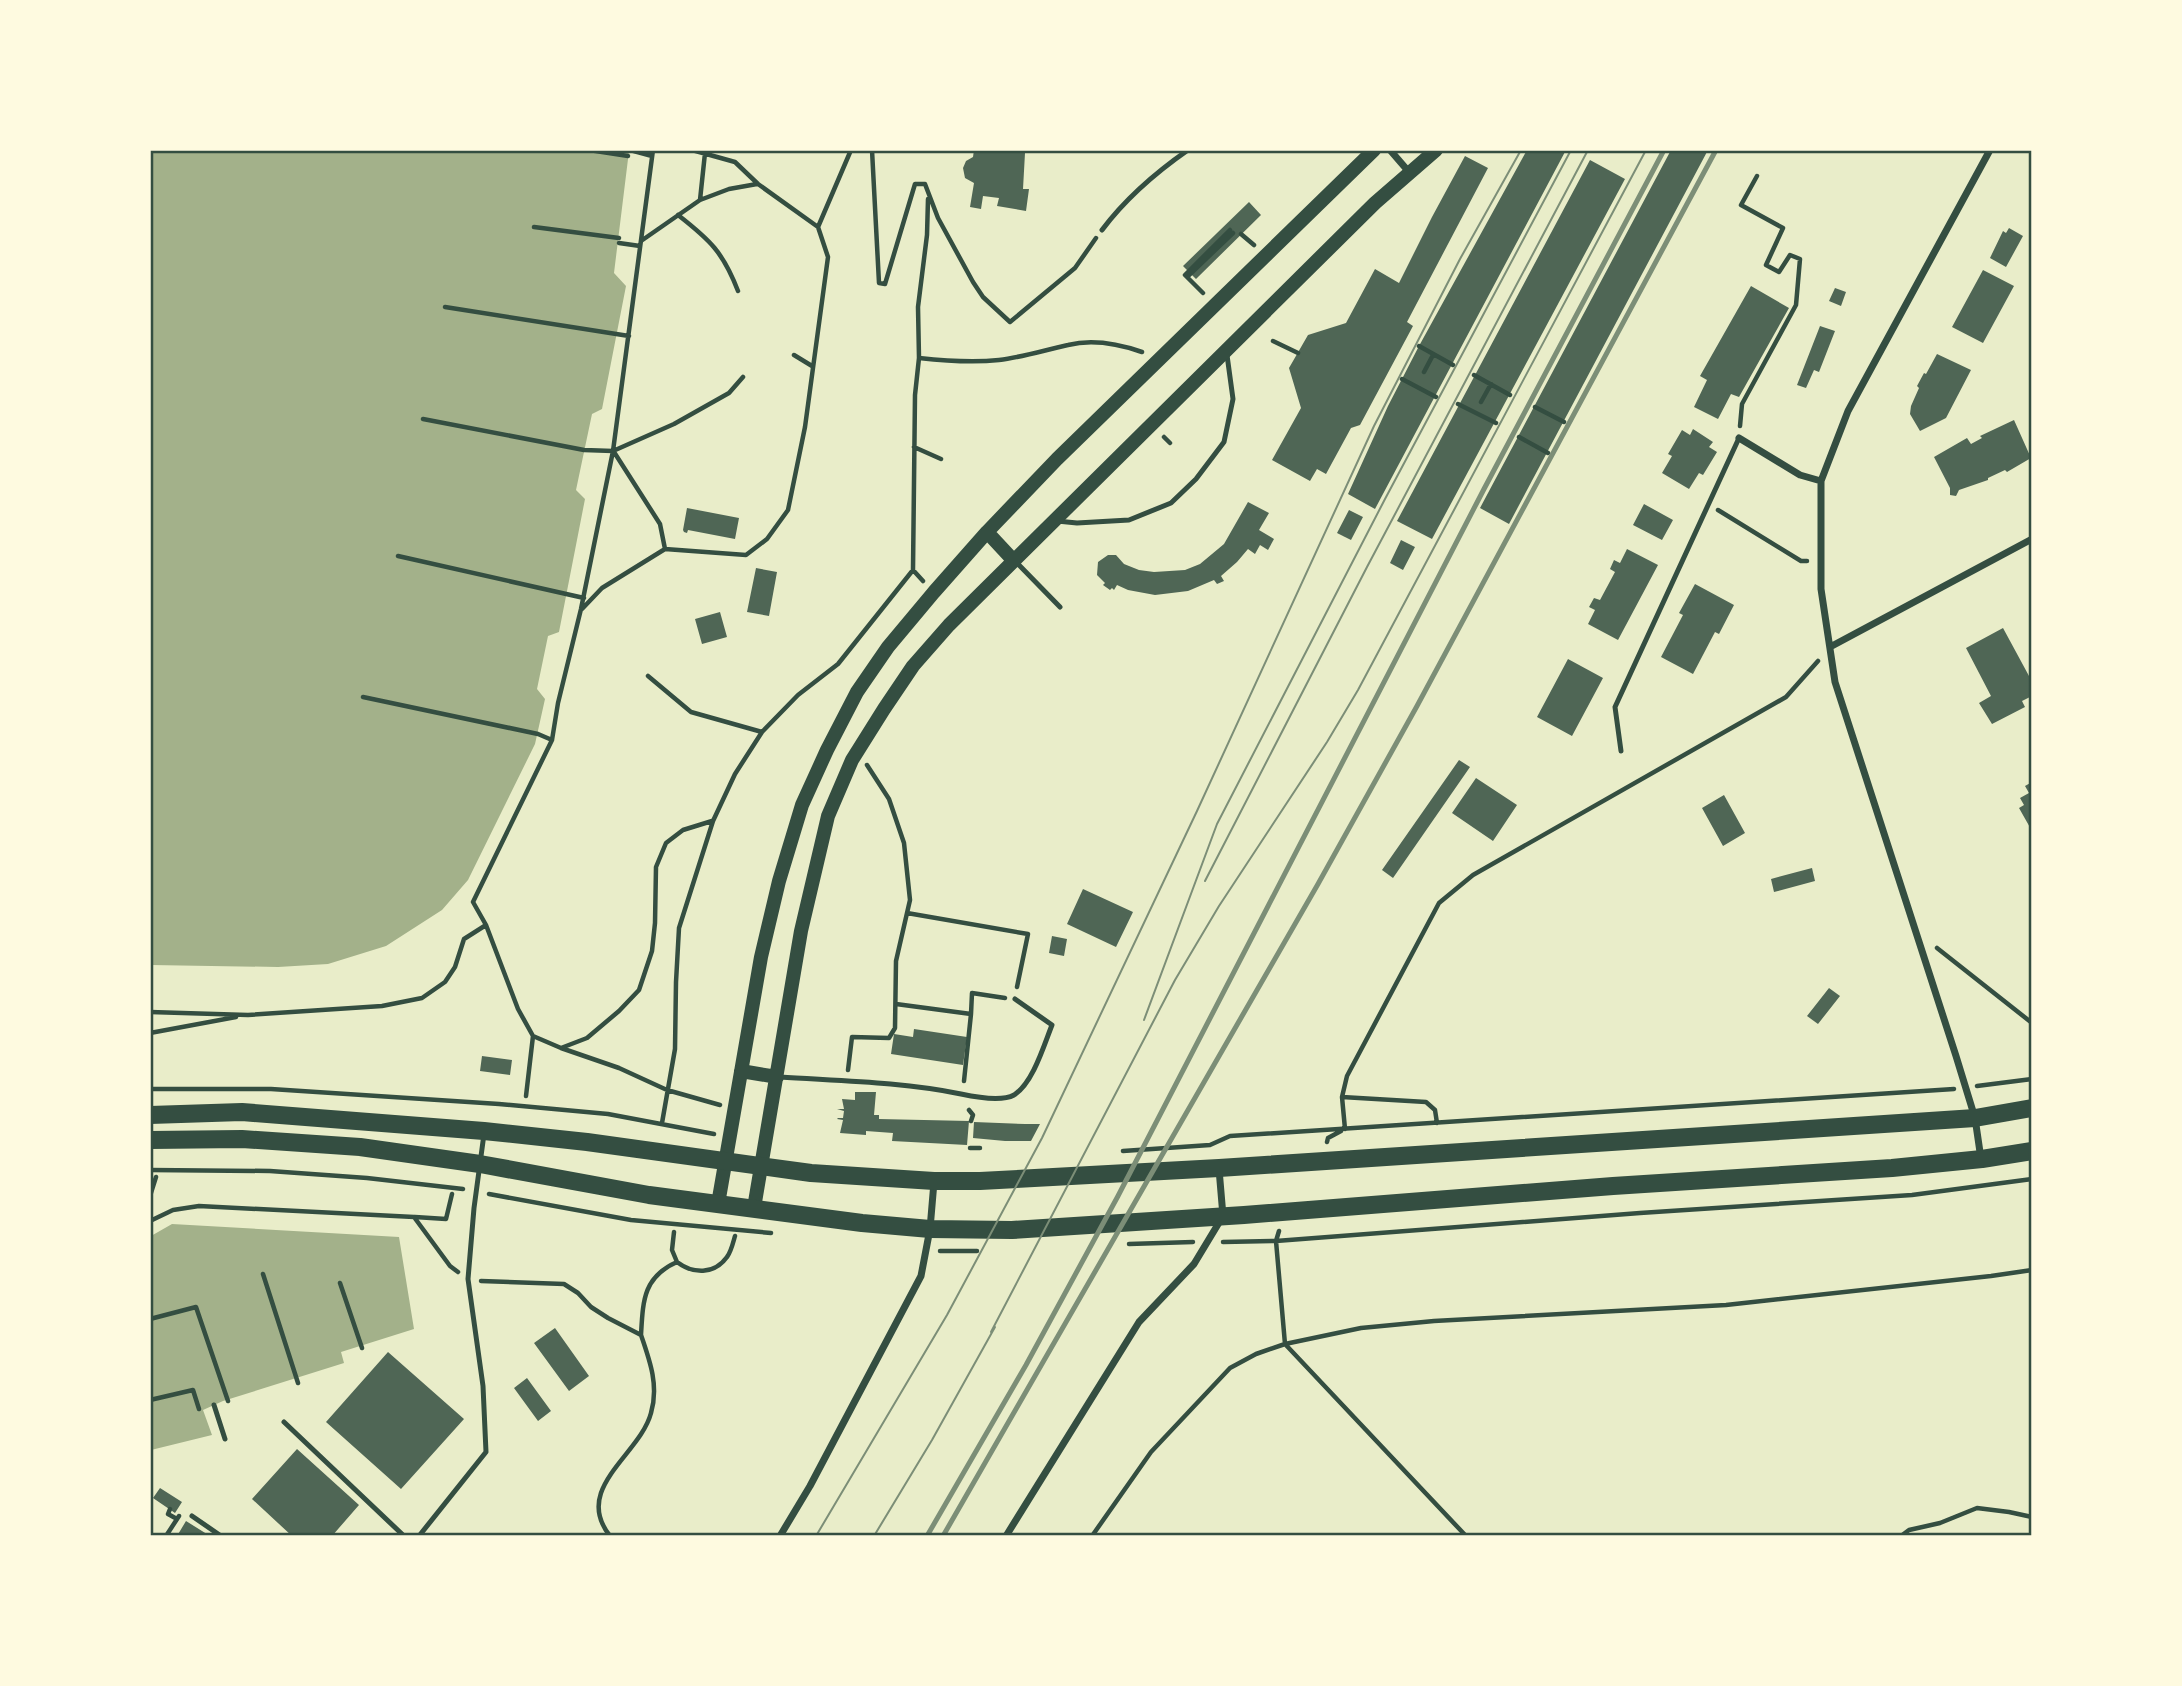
<svg xmlns="http://www.w3.org/2000/svg" width="2182" height="1686" viewBox="0 0 2182 1686" font-family="'Open Sans',sans-serif">
  <style>
    .water { fill: #a3b18a }
    .building { fill: #4f6655 }
    .lines { fill: none; stroke-linecap: round; stroke-linejoin: round }
    .path { stroke: #344e41; stroke-width: 4.5 }
    .service { stroke: #344e41; stroke-width: 5 }
    .minor { stroke: #344e41; stroke-width: 7 }
    .secondary { stroke: #344e41; stroke-width: 14 }
    .primary { stroke: #344e41; stroke-width: 18 }
    .tram { stroke: #7c8e77; stroke-width: 2 }
    .rail { stroke: #7c8e77; stroke-width: 5 }
    .neatline { fill: none; stroke: #344e41; stroke-width: 2.5 }
  </style>
  <rect width="100%" height="100%" fill="#e9edc9"/>
  <!-- water -->
  <path class="water" d="M151,151H629L614,273L626,286L602,409L592,414L576,490L585,499L559,632L548,636L537,689L545,699L535,744L468,880L442,910L386,946L328,964L278,967L151,965Z
    M172,1224L399,1237L414,1329L341,1352L344,1363L223,1401L203,1410L212,1435L151,1450V1236Z"/>
  <!-- building -->
  <path class="building" d="M974,150H1015V152L1025,153L1023,189H1029L1026,211L997,206L999,198L983,196L981,209L970,207L974,183L965,178L963,168L966,161L973,157Z
    M1527,150H1566L1375,509L1348,494L1388,406L1419,346Z
    M1671,150H1708L1509,524L1480,508Z
    M1465,156L1488,168L1407,322L1413,326L1360,425L1351,428L1326,474L1317,469L1310,481L1272,460L1301,408L1289,368L1308,335L1346,323L1375,269L1399,283L1432,217Z
    M1590,160L1625,179L1432,539L1397,521Z
    M1249,202L1261,215L1196,279L1183,266Z
    M2009,228L2023,236L2006,267L1990,258L2003,231L2006,233Z
    M1983,270L2014,286L1983,343L1952,327Z
    M1751,286L1789,308L1739,397L1731,394L1718,419L1694,407L1707,380L1700,376Z
    M1835,288L1846,292L1841,306L1829,301Z
    M1820,326L1835,331L1819,372L1814,370L1806,388L1797,385Z
    M1937,354L1971,370L1946,418L1920,431L1910,414L1911,406L1919,388L1917,386L1924,373L1926,374Z
    M2014,420L2031,458L2007,472L2005,470L1988,478V480L1959,490L1956,496L1950,495V488L1934,457L1967,438L1971,444L1982,438L1980,436Z
    M1693,429L1713,442L1709,447L1717,452L1703,475L1699,473L1689,489L1662,473L1672,456L1668,454L1682,430L1690,435Z
    M1248,502L1269,513L1259,530L1274,539L1268,550L1260,545L1255,554L1248,549L1237,562L1221,576L1224,581L1217,584L1214,580L1188,591L1155,595L1128,590L1117,585L1114,590L1112,588L1110,590L1103,585L1105,583L1097,575L1098,562L1108,555H1116L1124,564L1139,570L1154,572L1185,570L1200,564L1224,544Z
    M1644,504L1673,520L1662,540L1633,525Z
    M687,508L739,518L735,539L688,530L687,533L684,532L683,530Z
    M1349,510L1363,517L1351,540L1337,533Z
    M1401,540L1415,547L1403,570L1390,563Z
    M1627,549L1658,565L1618,640L1588,624L1595,610L1589,607L1594,598L1600,600L1615,572L1610,569L1614,560L1620,563Z
    M756,568L777,572L769,616L747,612Z
    M1695,584L1734,605L1719,634L1715,632L1693,674L1661,657L1683,615L1679,613Z
    M720,612L727,637L702,644L695,619Z
    M2003,628L2029,676L2032,675V696L2022,701L2025,707L1992,724L1979,703L1991,696L1966,648Z
    M1568,659L1603,678L1572,736L1537,717Z
    M1459,760L1470,767L1393,878L1382,870Z
    M1476,778L1517,805L1493,841L1452,813Z
    M2032,782V831L2019,808L2024,805L2020,798L2029,793L2025,786Z
    M1724,795L1745,833L1723,846L1702,808Z
    M1812,868L1815,881L1774,892L1771,879Z
    M1083,889L1133,912L1116,947L1067,924Z
    M1052,936L1067,939L1064,956L1049,953Z
    M1829,988L1840,996L1818,1024L1807,1016Z
    M914,1029L967,1037L963,1065L891,1054L894,1034L913,1037Z
    M482,1056L512,1060L510,1075L480,1071Z
    M855,1092H876L874,1115H879V1119L969,1121L967,1145L892,1141L893,1133L866,1131V1135L840,1133L843,1120L837,1119L838,1118H843L844,1111L837,1109H844L842,1099L855,1100Z
    M974,1122L1025,1124H1040L1031,1141H1005L973,1138Z
    M555,1328L589,1376L569,1391L534,1343Z
    M388,1352L464,1419L401,1489L326,1422Z
    M527,1378L551,1411L538,1421L514,1388Z
    M297,1449L359,1505L332,1536H292L252,1499Z
    M160,1488L182,1502L175,1513L153,1498Z
    M186,1521L210,1536H177Z"/>
  <g class="lines">
    <!-- path -->
    <path class="path" d="M589,150L628,156
      M630,150L652,156
      M653,150L613,451L581,609L558,703L552,740L473,902L486,925L518,1009L533,1036L561,1048L619,1068L667,1090L720,1105
      M872,150L879,283L885,284L915,184H925L938,218L973,282L983,297L1010,322L1075,268L1096,238
      M700,200L705,153
      M678,215C710,240 723,252 738,291
      M534,227L619,238
      M818,227L851,150
      M1241,234L1254,245
      M641,241L700,200L729,189L757,184
      M619,243L640,246
      M1187,277L1233,233
      M1203,293L1185,275L1230,230
      M445,307L629,336
      M1273,341L1298,353
      M1419,346L1453,365
      M794,355L812,366
      M919,358C946,361 972,363 999,360C1023,357 1045,350 1068,345C1092,339 1119,344 1142,352
      M1424,372L1433,355
      M1474,375L1510,395
      M1402,379L1436,397
      M1481,402L1491,384
      M1458,404L1496,423
      M1535,407L1564,422
      M423,419L584,450L613,451L674,424L729,393L743,377
      M1740,426L1742,404L1796,305L1800,259L1790,255L1779,272L1766,265L1783,228L1741,205L1757,176
      M1164,437L1170,443
      M1519,437L1548,453
      M914,447L941,459
      M614,452L660,524L665,549
      M1718,510L1801,561H1807
      M398,556L584,598
      M923,581L913,570L915,395L919,358L918,307L927,235L928,199
      M582,609L602,588L665,549L746,555L767,539L788,510L805,427L828,257L818,227L758,184L735,162L692,150
      M648,676L691,712L762,732
      M363,697L538,734L552,740
      M907,913L1028,934L1017,987
      M1937,948L2032,1023
      M896,1004L971,1014L964,1081
      M150,1012L248,1015L382,1006L422,998L445,982L455,967L464,939L486,925
      M971,1014L972,993L1005,998
      M150,1033L236,1017
      M561,1048L587,1038L619,1011L639,990L652,951L655,923L656,867L666,843L683,830L712,821
      M848,1070L852,1037L889,1038L895,1028L896,961L910,900L904,843L889,799L867,765
      M1977,1086L2032,1079
      M150,1089H271L499,1104L608,1114L714,1134
      M526,1096L533,1036
      M1342,1097L1426,1102L1435,1110L1437,1123
      M969,1110L973,1115L971,1121
      M662,1123L675,1049L676,982L679,928L713,821L735,774L762,732L798,695L838,664L913,570
      M1345,1129L1342,1097L1347,1076L1439,903L1473,875L1786,697L1818,661
      M1327,1142L1328,1138L1341,1131
      M970,1148H980
      M1123,1151L1210,1145L1230,1136L1954,1089
      M150,1170L270,1171L367,1178L463,1189
      M489,1194L631,1220L771,1233
      M150,1196L156,1177
      M415,1217L446,1219L452,1194
      M150,1221L173,1210L199,1206L414,1217L450,1266L458,1272
      M1279,1231L1276,1241L1285,1344L1466,1536
      M674,1232L672,1250L677,1262
      M1223,1242L1276,1241L1640,1213L1912,1195L2032,1179
      M1129,1244L1193,1242
      M940,1251H977
      M263,1274L298,1383
      M481,1281L564,1284L578,1293L591,1307L608,1318L641,1335C650,1361 659,1386 651,1413C640,1455 572,1488 610,1536
      M340,1283L362,1348
      M150,1319L196,1307L228,1401
      M641,1335C643,1301 643,1277 677,1262C693,1274 714,1275 727,1257C731,1252 733,1243 735,1236
      M150,1400L193,1390L199,1409
      M170,1509L168,1514L177,1519
      M166,1536L179,1516
      M1092,1536L1151,1452L1230,1368L1256,1354L1285,1344L1361,1328L1434,1321L1726,1305L1991,1276L2032,1270
      M1901,1536L1909,1530L1940,1523L1977,1508L2009,1512L2032,1517"/>
    <!-- service -->
    <path class="service" d="M1102,230C1126,198 1155,173 1188,150
      M1057,521L1077,523L1129,520L1171,503L1196,479L1224,442L1233,399L1227,355
      M1016,562L1060,607
      M1621,751L1615,707L1739,438
      M780,1077C841,1081 902,1082 961,1094C975,1097 1001,1102 1014,1095C1033,1083 1044,1045 1052,1025L1015,999
      M214,1405L225,1439
      M284,1422L404,1536
      M192,1516L221,1536
      M419,1536L486,1452L483,1386L468,1279L474,1208L484,1134"/>
    <!-- minor -->
    <path class="minor" d="M1390,150L1409,172
      M1739,438L1800,475L1821,481
      M1830,647L2032,539
      M1981,1159L1975,1118L1956,1056L1835,682L1821,589V481L1848,411L1990,150
      M780,1536L810,1486L921,1276L930,1229L934,1182
      M1006,1536L1139,1322L1194,1264L1223,1216L1219,1169"/>
    <!-- secondary -->
    <path class="secondary" d="M987,532L1013,560
      M741,1071L777,1077
      M718,1204L761,957L779,881L802,805L827,750L857,692L888,647L934,592L987,532L1057,459L1374,150
      M754,1208L801,931L828,816L852,760L884,709L913,666L949,625L1375,203L1436,150"/>
    <!-- primary -->
    <path class="primary" d="M150,1115L242,1112L484,1131L587,1142L811,1173L934,1181H980L1219,1168L1975,1118L2032,1108
      M150,1140L242,1139L360,1147L480,1164L649,1195L862,1223L930,1229L1012,1230L1244,1215L1613,1186L1892,1168L1982,1159L2032,1151"/>
    <!-- tram -->
    <path class="tram" d="M1205,881L1367,567L1588,150
      M1144,1020L1217,824L1385,499L1571,150
      M816,1536L947,1315L1042,1138L1197,811L1374,426L1460,259L1521,150
      M874,1536L932,1440L995,1327L991,1332L1175,980L1219,906L1327,742L1358,690L1646,150"/>
    <!-- rail -->
    <path class="rail" d="M927,1536L1026,1365L1118,1196L1484,489L1664,150
      M943,1536L1318,884L1417,706L1716,150"/>
  </g>
  <!-- border -->
  <rect width="2182" height="1686" fill="none" stroke="#fefae0" stroke-width="304"/>
  <rect x="152" y="152" width="1878" height="1382" class="neatline"/>
</svg>
